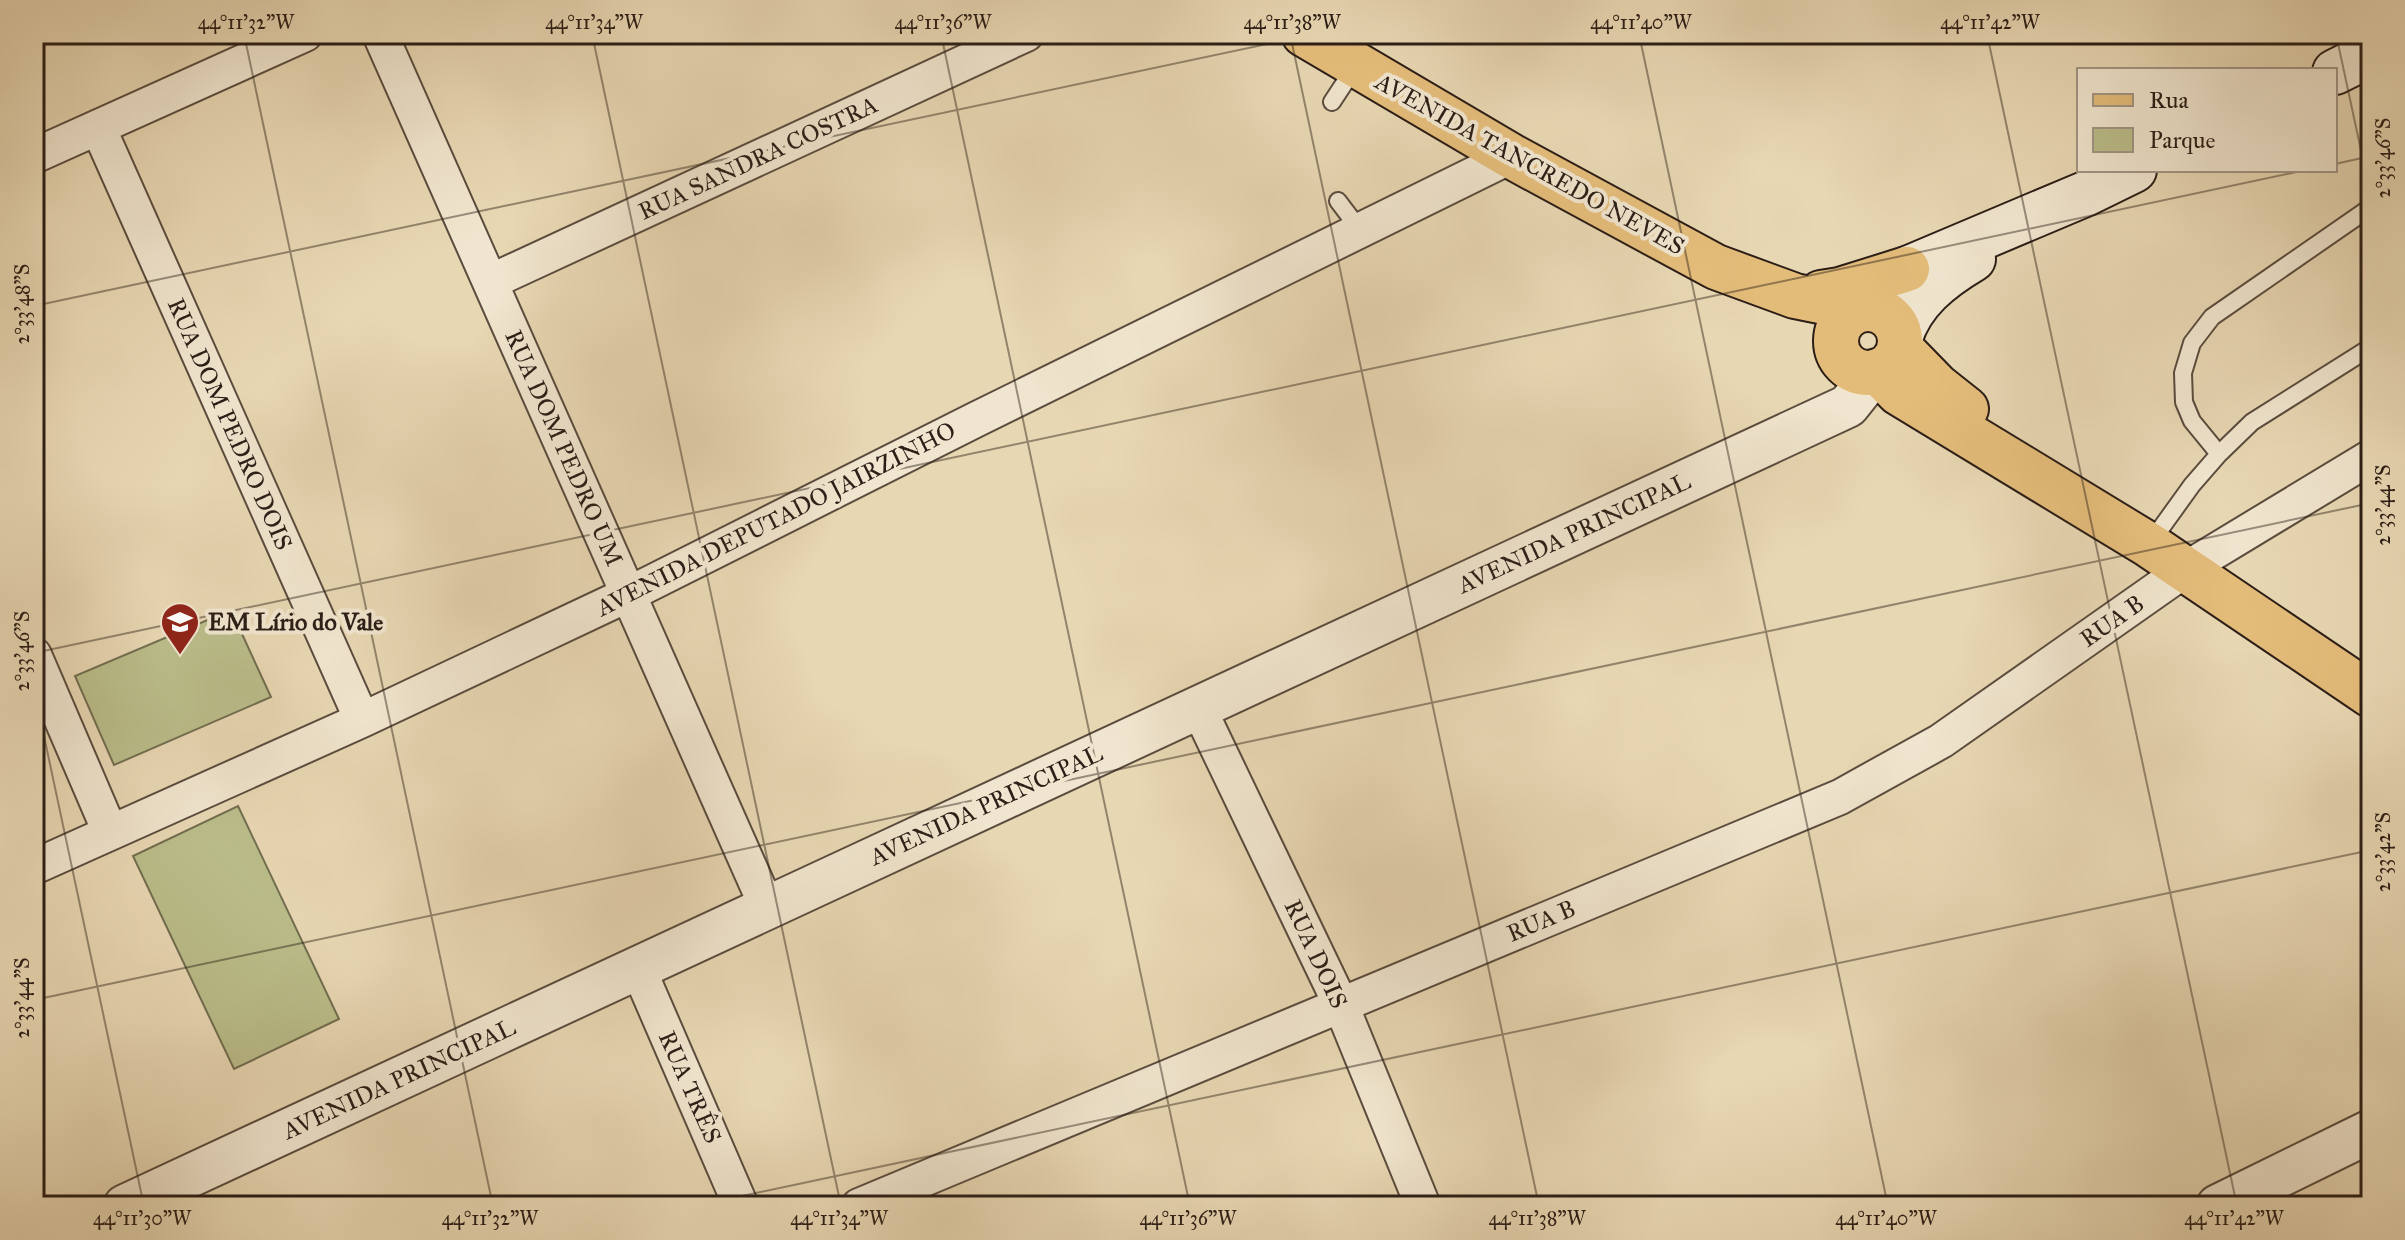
<svg xmlns="http://www.w3.org/2000/svg" width="2405" height="1240" viewBox="0 0 2405 1240" font-family="'IM FELL Great Primer',serif">
  <style>
    .green { fill: #babd8a; stroke: #726e50; stroke-width: 2 }
    .lines { fill: none; stroke-linecap: round; stroke-linejoin: round }
    .service-casing { stroke: #5a4c3e; stroke-width: 20 }
    .minor-casing { stroke: #5a4c3e; stroke-width: 38 }
    .tertiary-casing { stroke: #5a4c3e; stroke-width: 46 }
    .secondary-casing { stroke: #2b1e17; stroke-width: 48 }
    .primary-casing { stroke: #2b1e17; stroke-width: 48 }
    .service { stroke: #f0e5ce; stroke-width: 16 }
    .minor { stroke: #f0e5ce; stroke-width: 34 }
    .tertiary { stroke: #f0e5ce; stroke-width: 42 }
    .secondary { stroke: #f0e5ce; stroke-width: 44 }
    .primary { stroke: #e4bc7a; stroke-width: 44 }
    .ticks { fill: none; stroke: #2b1e17; stroke-width: 2; stroke-opacity: 0.45 }
    .labels { text-anchor: middle; stroke-width: 8; stroke-linejoin: round; paint-order: stroke }
    .street-label { font-size: 24px; fill: #2b1e17; stroke: #f0e5ce }
    .poi-label { font-size: 24px; font-weight: bold; fill: #2b1e17; stroke: #f0e5ce; text-anchor: start }
    .neatline { fill: none; stroke: #2b1e17; stroke-width: 3 }
    .ticks-label { font-size: 20px; text-anchor: middle; fill: #2b1e17 }
  </style>
  <rect width="100%" height="100%" fill="#e8d7b3"/>
  <filter id="stains"><feTurbulence type="fractalNoise" baseFrequency=".0025" numOctaves="4"/><feColorMatrix values="0 0 0 0 .2 0 0 0 0 .09 0 0 0 0 .02 0 0 0 .5 -.17"/></filter>
  <radialGradient id="worn" r=".72"><stop offset=".6" stop-color="#630" stop-opacity="0"/><stop offset="1" stop-color="#630" stop-opacity=".3"/></radialGradient>
  <!-- green -->
  <path class="green" d="M231,610L271,697L114,765L75,676Z
    M238,806L339,1019L234,1069L133,856Z"/>
  <g class="lines">
    <defs>
      <path id="service" d="M1332,102L1355,67
        M1338,201L1360,230
        M2219,454L2192,421L2184,402L2183,373L2192,343L2212,317L2371,207
        M2151,542L2192,485L2219,454L2252,422L2371,347"/>
      <path id="minor" d="M380,34L767,907
        M98,127L362,720
        M34,156L305,34
        M490,282L1026,34
        M34,655L110,832
        M1198,707L1341,1005L1423,1206
        M34,867L362,720L629,594L977,419L1511,156
        M638,968L741,1206
        M859,1206L1840,797L1941,741L2186,569L2371,457"/>
      <path id="tertiary" d="M125,1206L1848,406L1864,386L1870,373
        M2218,1206L2371,1131"/>
      <path id="secondary" d="M2335,72L2371,54
        M1878,294L1907,269L2085,194L2134,170
        M1900,338C1911,301 1941,278 1973,259"/>
      <path id="primary" d="M1304,34L1511,156L1716,267L1795,296L1859,309
        M1821,293L1840,290L1907,269
        M1836 341a32 32 0 1 1 64 0a32 32 0 1 1-64 0Z
        M1900,348L1937,386L1966,409
        M1877,371L1899,393L2149,545L2371,695"/>
    </defs>
    <!-- service casing -->
    <use href="#service" class="service-casing"/>
    <!-- minor casing -->
    <use href="#minor" class="minor-casing"/>
    <!-- tertiary casing -->
    <use href="#tertiary" class="tertiary-casing"/>
    <!-- secondary casing -->
    <use href="#secondary" class="secondary-casing"/>
    <!-- primary casing -->
    <use href="#primary" class="primary-casing"/>
    <!-- service -->
    <use href="#service" class="service"/>
    <!-- minor -->
    <use href="#minor" class="minor"/>
    <!-- tertiary -->
    <use href="#tertiary" class="tertiary"/>
    <!-- secondary -->
    <use href="#secondary" class="secondary"/>
    <!-- primary -->
    <use href="#primary" class="primary"/>
  </g>
  <!-- ticks -->
  <path class="ticks" d="M244,34L493,1206M592,34L841,1206M941,34L1190,1206M1290,34L1539,1206M1639,34L1888,1206M1987,34L2237,1206M2336,34L2371,197M2335,164L2371,156M34,306L1314,34M34,653L2306,170M34,689L144,1206M34,1000L2371,503M695,1206L2371,850M2327,1206L2371,1197"/>
  <!-- icons -->
  <defs>
    <symbol id="school-pin" viewBox="-11 -11 22 30"><path d="M0 17L-7.5 6A9.5 9.5 0 1 1 7.5 6Z" fill="#8f2418" stroke="#f0e5ce"/><path d="M0-5L7-2L0 1L-7-2ZM-4 1L0 2.5L4 1V4Q0 6-4 4Z" fill="#fff"/></symbol>
  </defs>
  <g fill-rule="evenodd">
    <use href="#school-pin" x="158" y="600" width="44" height="60"/>
  </g>
  <g class="labels">
    <!-- street labels -->
    <g class="street-label">
      <text transform="translate(758 158) rotate(-25)" y="8">RUA SANDRA COSTRA</text>
      <text transform="translate(1530 164) rotate(29)" y="8">AVENIDA TANCREDO NEVES</text>
      <text transform="translate(230 424) rotate(66)" y="8">RUA DOM PEDRO DOIS</text>
      <text transform="translate(564 448) rotate(66)" y="8">RUA DOM PEDRO UM</text>
      <text transform="translate(776 519) rotate(-27)" y="8">AVENIDA DEPUTADO JAIRZINHO</text>
      <text transform="translate(1574 533) rotate(-25)" y="8">AVENIDA PRINCIPAL</text>
      <text transform="translate(2112 621) rotate(-35)" y="8">RUA B</text>
      <text transform="translate(986 805) rotate(-25)" y="8">AVENIDA PRINCIPAL</text>
      <text transform="translate(1541 921) rotate(-23)" y="8">RUA B</text>
      <text transform="translate(1316 954) rotate(65)" y="8">RUA DOIS</text>
      <text transform="translate(399 1079) rotate(-25)" y="8">AVENIDA PRINCIPAL</text>
      <text transform="translate(690 1087) rotate(66)" y="8">RUA TRÊS</text>
    </g>
    <!-- poi labels -->
    <g class="poi-label">
      <text x="208" y="630">EM Lírio do Vale</text>
    </g>
  </g>
  <!-- margin -->
  <rect width="2405" height="1240" fill="none" stroke="#e8d7b3" stroke-width="88"/>
  <!-- legend -->
  <rect x="2077" y="68" width="260" height="104" fill="#f0e5ce" stroke="#a19585" stroke-width="2"/>
  <rect x="2093" y="94" width="40" height="12" fill="#e4bc7a" stroke="#a19585" stroke-width="2"/>
  <text x="2149" y="108" font-size="24" fill="#2b1e17">Rua</text>
  <rect x="2093" y="128" width="40" height="24" fill="#babd8a" stroke="#a19585" stroke-width="2"/>
  <text x="2149" y="148" font-size="24" fill="#2b1e17">Parque</text>
  <rect x="44" y="44" width="2317" height="1152" class="neatline"/>
  <g class="ticks-label">
    <text x="246" y="29">44°11'32"W</text>
    <text x="594" y="29">44°11'34"W</text>
    <text x="943" y="29">44°11'36"W</text>
    <text x="1292" y="29">44°11'38"W</text>
    <text x="1641" y="29">44°11'40"W</text>
    <text x="1990" y="29">44°11'42"W</text>
    <text transform="translate(2383 158) rotate(-90)" y="7">2°33'46"S</text>
    <text transform="translate(22 304) rotate(-90)" y="7">2°33'48"S</text>
    <text transform="translate(2383 505) rotate(-90)" y="7">2°33'44"S</text>
    <text transform="translate(22 651) rotate(-90)" y="7">2°33'46"S</text>
    <text transform="translate(2383 852) rotate(-90)" y="7">2°33'42"S</text>
    <text transform="translate(22 998) rotate(-90)" y="7">2°33'44"S</text>
    <text x="142" y="1225">44°11'30"W</text>
    <text x="490" y="1225">44°11'32"W</text>
    <text x="839" y="1225">44°11'34"W</text>
    <text x="1188" y="1225">44°11'36"W</text>
    <text x="1537" y="1225">44°11'38"W</text>
    <text x="1886" y="1225">44°11'40"W</text>
    <text x="2234" y="1225">44°11'42"W</text>
  </g>
  <rect width="100%" height="100%" filter="url(#stains)"/>
  <rect width="100%" height="100%" fill="url(#worn)"/>
</svg>
